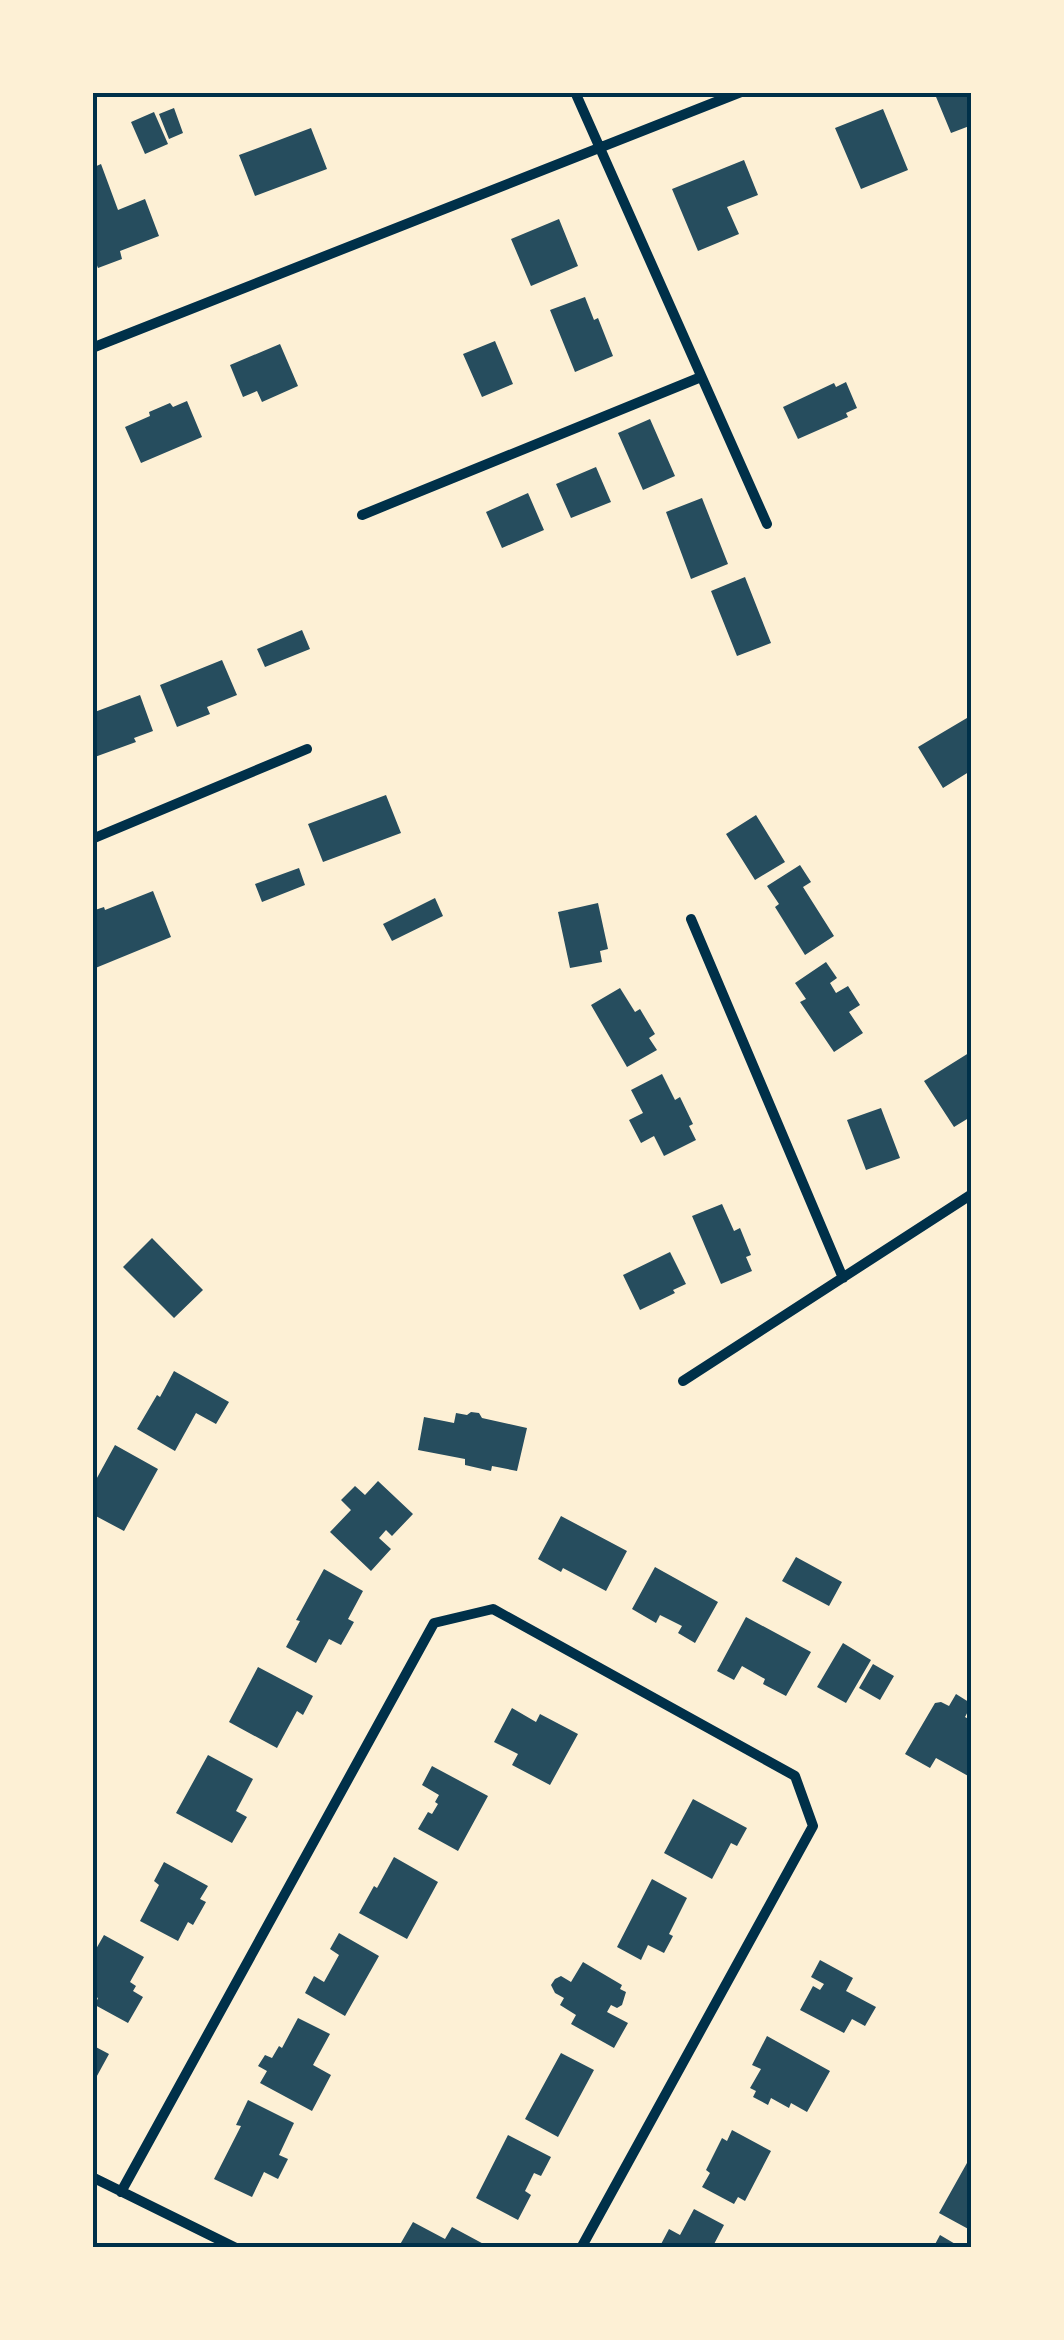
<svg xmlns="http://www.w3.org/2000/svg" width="1064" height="2340" viewBox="0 0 1064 2340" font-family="'Exo 2',sans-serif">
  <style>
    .building { fill: #264d5e }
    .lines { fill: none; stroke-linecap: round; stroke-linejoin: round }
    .minor { stroke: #003049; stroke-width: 10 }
    .neatline { fill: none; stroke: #003049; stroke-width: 4 }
  </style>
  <rect width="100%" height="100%" fill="#fdf0d5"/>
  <!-- building -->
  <path class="building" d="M934,92H972V125L951,133Z
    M174,108L183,133L169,139L159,114Z
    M883,109L908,170L861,189L835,128Z
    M154,112L168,144L145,154L131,122Z
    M311,128L327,169L255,196L239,155Z
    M744,160L758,195L727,207L739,234L698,251L672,189Z
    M101,164L118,210L145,199L159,236L120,251L122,259L98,268L92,253V168Z
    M559,219L578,266L531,286L511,239Z
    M585,297L594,320L598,318L613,356L575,372L550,310Z
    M495,341L513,384L482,397L463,354Z
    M280,344L298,386L262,402L257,391L243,397L230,365Z
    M846,382L857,408L846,413L848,417L798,439L783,407L834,383L836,387Z
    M187,401L202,437L141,463L125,427L150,416L149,412L170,403L173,407Z
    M650,419L675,476L643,490L618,433Z
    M596,467L611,502L571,518L556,484Z
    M528,493L544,530L502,548L486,512Z
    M702,498L728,564L691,579L666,512Z
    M745,577L771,643L737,656L711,591Z
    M302,630L310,649L265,667L257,649Z
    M222,660L237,695L207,707L210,714L177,727L160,685Z
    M140,695L153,731L134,738L136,742L92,758V713Z
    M972,715V770L943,788L918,747Z
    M386,795L401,833L323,862L308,824Z
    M756,815L785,862L755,880L726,834Z
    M800,865L811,882L803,887L834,936L805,955L775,907L779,904L767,886Z
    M299,868L305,885L262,902L255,884Z
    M153,891L171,937L93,969L92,911L104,907L105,910Z
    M435,898L443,916L392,941L383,924Z
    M598,903L608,949L600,951L602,962L570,968L558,912Z
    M826,962L837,978L830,983L836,993L848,986L860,1005L849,1012L863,1033L834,1052L800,1002L806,999L795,983Z
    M620,988L635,1012L640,1009L655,1034L649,1038L657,1050L627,1067L591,1005Z
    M972,1051V1116L954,1127L924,1081Z
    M662,1074L675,1100L680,1097L693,1124L689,1126L696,1140L664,1156L654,1136L641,1143L629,1120L643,1113L631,1090Z
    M881,1108L900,1158L866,1170L847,1120Z
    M722,1204L734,1231L740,1228L751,1255L746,1257L752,1271L721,1284L692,1216Z
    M152,1238L203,1290L174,1318L123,1267Z
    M670,1252L686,1284L673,1290L675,1293L640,1310L623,1275Z
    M174,1371L229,1402L216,1424L196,1413L175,1451L137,1429L157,1395L160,1397Z
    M471,1412L479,1413L482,1418L527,1428L517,1471L492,1466L491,1471L465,1465V1459L418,1450L424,1417L454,1423L456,1413L467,1415Z
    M115,1445L158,1469L124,1531L92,1514V1487Z
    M378,1481L413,1514L392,1536L386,1530L379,1538L391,1549L371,1571L330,1532L351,1510L341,1500L355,1486L365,1495Z
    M561,1516L627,1551L606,1591L563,1568L561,1572L538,1559Z
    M796,1557L842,1582L829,1606L782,1581Z
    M655,1567L718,1602L695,1643L678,1633L682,1626L660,1615L656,1623L632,1609Z
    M324,1569L363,1591L348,1619L354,1622L341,1645L329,1639L316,1663L286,1647L300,1621L296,1620Z
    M746,1617L811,1652L786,1696L763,1684L765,1679L742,1666L734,1680L717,1671Z
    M843,1643L871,1660L846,1703L817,1687Z
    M873,1664L894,1676L880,1700L859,1688Z
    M258,1667L313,1696L303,1715L297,1711L277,1748L229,1722Z
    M956,1694L972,1704L965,1717L972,1721L970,1777L936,1758L930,1768L905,1754L935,1703L941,1702L949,1706Z
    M512,1708L536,1722L540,1714L578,1734L550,1785L512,1765L518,1754L494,1742Z
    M208,1755L253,1779L236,1811L247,1817L232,1843L176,1813Z
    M432,1766L488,1796L458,1851L418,1829L428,1812L432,1814L438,1804L435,1802L439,1795L422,1785Z
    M693,1799L747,1828L737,1846L731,1843L712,1879L664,1853Z
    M394,1857L438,1882L407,1939L359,1913L374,1886L377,1888Z
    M164,1862L208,1886L200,1899L206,1902L193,1925L188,1922L178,1941L140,1921L159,1885L154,1881Z
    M652,1879L687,1898L669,1934L673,1936L664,1953L648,1945L641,1960L617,1947Z
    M339,1933L379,1956L345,2016L305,1993L314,1976L324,1982L339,1955L330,1949Z
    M104,1935L144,1957L130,1982L136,1986L133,1991L143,1997L128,2023L95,2005L98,1998L92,1995V1956Z
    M820,1960L853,1978L846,1991L876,2007L865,2026L852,2019L844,2033L800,2010L813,1986L820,1990L824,1984L811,1977Z
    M583,1962L622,1985L620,1989L626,1992L622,2005L617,2008L611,2005L607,2012L628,2023L614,2048L571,2024L576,2015L560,2005L564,1998L555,1993L551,1985L555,1979L561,1976L571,1982Z
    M298,2018L330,2034L313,2065L331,2075L312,2111L260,2083L267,2071L258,2066L265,2055L272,2058L279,2046L282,2048Z
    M767,2036L830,2071L807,2112L791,2103L789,2108L771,2098L768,2105L753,2097L756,2091L750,2088L761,2069L752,2065Z
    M92,2045L109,2054L92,2085Z
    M561,2053L594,2070L558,2137L525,2119Z
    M248,2100L294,2123L279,2155L288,2159L278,2179L264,2172L252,2197L214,2179L241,2126L236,2125Z
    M732,2130L771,2151L745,2201L738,2197L734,2204L702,2187L710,2173L706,2170L722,2138L727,2141Z
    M508,2135L551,2157L541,2176L534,2173L525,2191L531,2195L518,2220L476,2198Z
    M972,2154V2231L939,2213Z
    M694,2209L724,2225L712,2248H659L669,2229L680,2235Z
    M413,2222L445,2239L452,2227L491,2248H398Z
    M940,2235L962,2248H933Z"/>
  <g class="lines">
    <!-- minor -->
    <path class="minor" d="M575,92L767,524
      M92,348L741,92
      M362,515L701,377
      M92,839L307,749
      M691,919L843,1278
      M683,1381L972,1194
      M92,2177L236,2248
      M121,2192L434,1623L493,1609L795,1776L813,1826L581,2248"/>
  </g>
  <!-- border -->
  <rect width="1064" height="2340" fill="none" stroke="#fdf0d5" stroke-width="190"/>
  <rect x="95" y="95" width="874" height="2150" class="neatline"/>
</svg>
